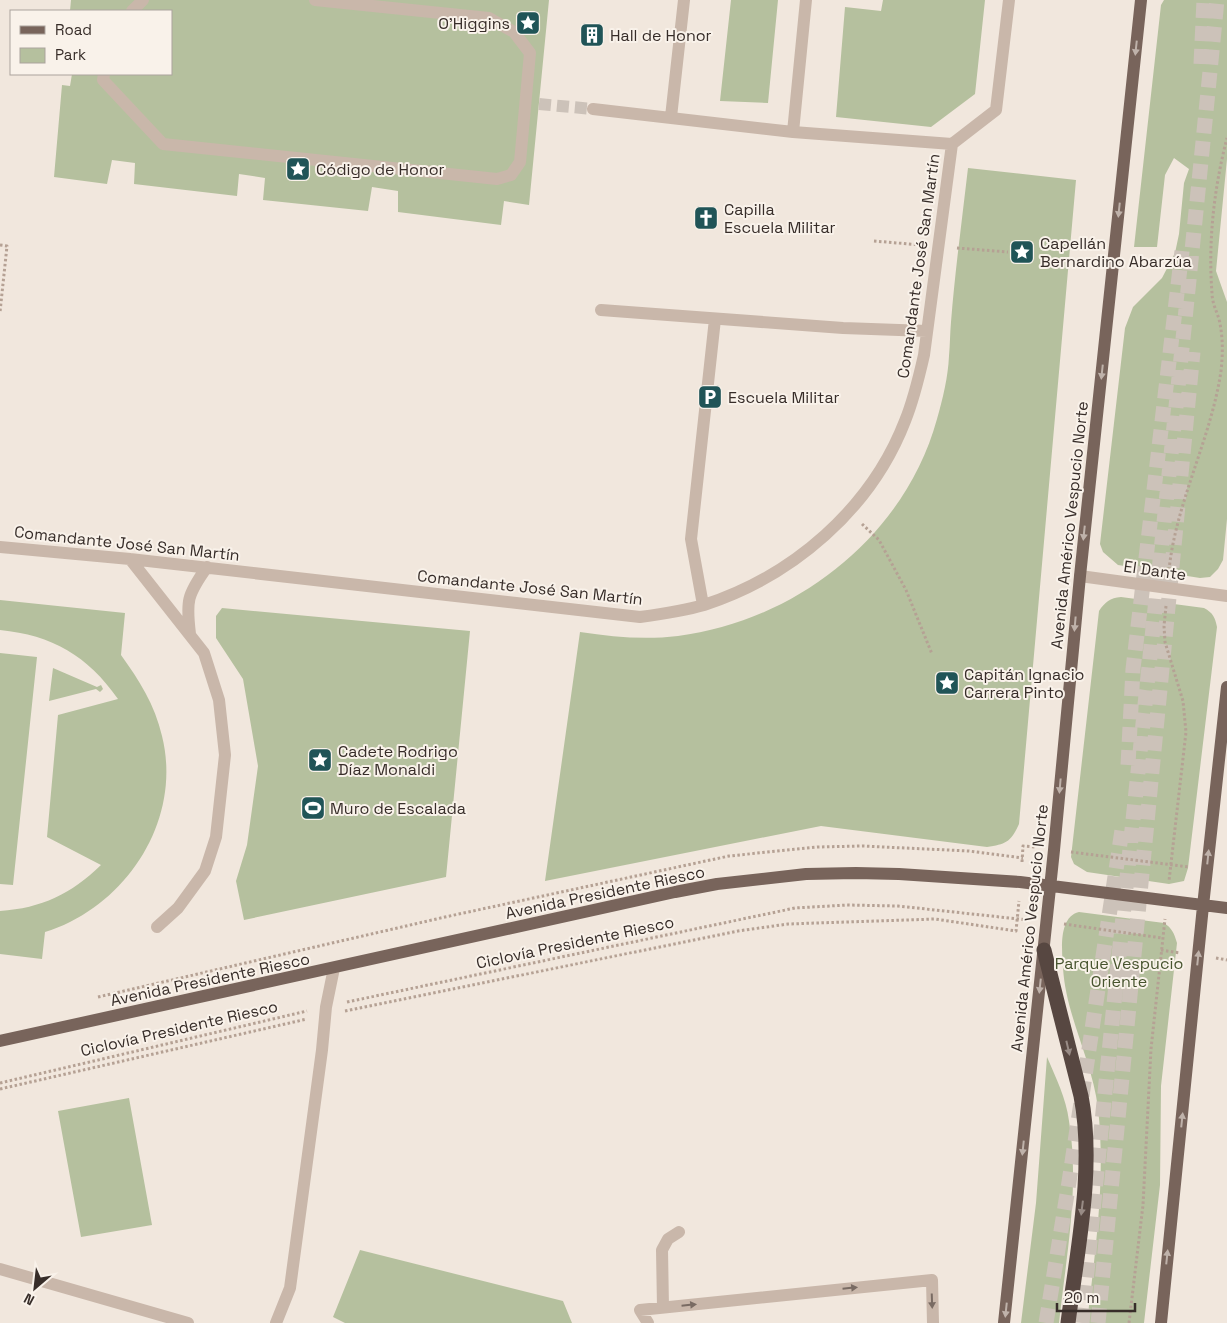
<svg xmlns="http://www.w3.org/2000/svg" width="1227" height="1323" viewBox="0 0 1227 1323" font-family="'Space Grotesk',sans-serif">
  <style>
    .green { fill: #b5c09e }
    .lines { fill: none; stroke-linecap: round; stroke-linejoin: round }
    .minor-tunnel { stroke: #ccc2b9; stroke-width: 12; stroke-dasharray: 12 6; stroke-linecap: butt }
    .highway-tunnel { stroke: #ccc2b9; stroke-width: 15; stroke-dasharray: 15 8; stroke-linecap: butt }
    .path { stroke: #b5a194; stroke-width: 3; stroke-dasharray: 2.5 2.5; stroke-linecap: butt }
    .minor { stroke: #c9b7aa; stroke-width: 12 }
    .major { stroke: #78645b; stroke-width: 12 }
    .highway { stroke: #574741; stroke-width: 15 }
    .oneway { fill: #bfb2aa }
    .oneway2 { fill: #988b85 }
    .oneway3 { fill: #796b63 }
    .labels { text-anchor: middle; stroke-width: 4; stroke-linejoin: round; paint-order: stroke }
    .poi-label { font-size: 16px; fill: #372d29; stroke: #f9f2ea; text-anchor: start }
    .street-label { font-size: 16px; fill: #372d29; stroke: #f9f2ea }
    .park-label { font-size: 16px; fill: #47542e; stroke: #f9f2ea }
  </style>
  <rect width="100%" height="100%" fill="#f1e7dd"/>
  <!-- green -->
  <path class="green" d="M71,0H549L529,205L504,201L501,225L398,212V191L372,187L368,211L263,200L265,178L239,174L237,196L134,184L135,163L112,160L107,184L54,177L62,85L70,86L72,74H171V11H70Z
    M731,0H778L768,103L720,101Z
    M883,0H985L975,94L931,127L836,117L845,7L881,11Z
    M1164,0H1227V159L1216,271L1227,302V519L1223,560L1218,569L1210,577L1200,578L1118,565L1103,552L1100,544L1125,328L1133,307L1162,278L1175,253L1179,234L1184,183L1189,169L1174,158L1165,175L1157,247H1134L1161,5Z
    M968,168L1076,180L1019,824C1011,842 1006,844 987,847L821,826L545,881L580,632C613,637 645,640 678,636C796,621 905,536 937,419C943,398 948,377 949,356C950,345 950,333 951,322C955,271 962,220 968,168Z
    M1121,597L1204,608C1213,613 1215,617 1217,627L1188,868L1184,881L1169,884L1087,872L1074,864L1071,857L1099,611C1105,602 1110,598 1121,597Z
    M0,600L125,613L121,655C139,680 155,705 162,736C183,820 126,907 45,932L42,959L0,954V911C42,908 71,894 101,865L47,837L58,715L118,699C88,656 52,635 0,630Z
    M222,608L470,631L446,877L244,920L236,881L247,845L258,766L243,679L216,638V616Z
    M0,653L37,657L13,885L0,884Z
    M53,668L97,687L101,685L103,689L100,692L96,689L49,701Z
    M1079,912L1164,923C1172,928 1174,933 1177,943L1161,1086L1160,1185L1144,1323H1087C1095,1252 1106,1180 1098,1108C1092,1060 1066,1016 1063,968C1062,951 1058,917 1079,912Z
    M1047,1057C1056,1078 1066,1098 1069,1121C1080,1188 1066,1257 1059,1323H1021L1036,1203Z
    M129,1098L152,1225L81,1237L58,1111Z
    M360,1250L563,1301L572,1323H345L333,1317Z"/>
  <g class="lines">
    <!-- minor-tunnel -->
    <path class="minor-tunnel" d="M539,104L593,109"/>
    <!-- highway-tunnel -->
    <path class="highway-tunnel" d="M1201,64L1204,0
      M1128,765L1133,669L1182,251
      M1046,1323L1069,1182L1122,830
      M1082,1323C1125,882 1174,441 1217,0
      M1098,1323L1193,352"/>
    <!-- path -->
    <path class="path" d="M874,241L921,245
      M0,245L7,246L0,312
      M957,248L1008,252
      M862,524L879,540L906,590L932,654
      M1169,570C1176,502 1211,439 1221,371C1223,353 1223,336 1219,319C1216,310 1212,302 1212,293C1208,241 1214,188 1227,138
      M1166,606L1164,626L1165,642L1183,701L1186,732L1169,881
      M1071,852L1189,867
      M1022,862L1023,846L1035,847
      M1064,924L1162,938
      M1161,950L1180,953
      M1216,958L1227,960
      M98,997L445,917L729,856L817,847L862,846L969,851L1023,858
      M347,1002L795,908L847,905L898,906L1028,920
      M345,1011L738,931L788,924L935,919L1016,931L1019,901
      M0,1083L307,1011
      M0,1089L307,1019
      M1129,1323L1143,1205L1151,1049L1165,919"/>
    <!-- minor -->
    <path class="minor" d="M132,11L143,0
      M104,74L103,80L163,144L497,179L511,175L520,162L530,53L514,32L489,18L315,0
      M593,109L793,132L952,144L996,110L1009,0
      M671,117L684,0
      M793,132L806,0
      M601,310L843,328L927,331
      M0,547L130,559L640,617C662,614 683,611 704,605C793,576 871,509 905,421C914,399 919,377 924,355L952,144
      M130,559L204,653L219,700L225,755L216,837L205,871L178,908L157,927
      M1080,576L1227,596
      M703,605L691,539L715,319
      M190,634C186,601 187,595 207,567
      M0,1269L188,1323
      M663,1307L662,1250L668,1239L679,1232
      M276,1323L290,1288L322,1050L326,1007L334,968
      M648,1323L640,1310L932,1280L933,1323"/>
    <!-- major -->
    <path class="major" d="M0,1041L675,892L717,884L806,874L856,873L899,874L1020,882L1227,908
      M1004,1323L1054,850L1080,576L1141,0
      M1161,1323L1203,906L1227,687"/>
    <!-- highway -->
    <path class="highway" d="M1044,950L1081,1096C1095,1168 1077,1251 1068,1323"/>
  </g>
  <!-- one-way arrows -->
  <defs><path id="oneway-solid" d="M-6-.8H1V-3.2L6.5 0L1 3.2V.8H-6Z" transform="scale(1.25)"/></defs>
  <g class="oneway">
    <use href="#oneway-solid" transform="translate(1136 48) rotate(96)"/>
    <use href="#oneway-solid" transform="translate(1119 210) rotate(96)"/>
    <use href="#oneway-solid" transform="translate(1102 372) rotate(96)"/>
    <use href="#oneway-solid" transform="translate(1084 533) rotate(96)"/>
    <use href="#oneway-solid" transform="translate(1075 624) rotate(95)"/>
    <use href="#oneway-solid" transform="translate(1060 786) rotate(95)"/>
    <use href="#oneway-solid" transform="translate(1208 857) rotate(-84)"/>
    <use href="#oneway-solid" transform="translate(1198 958) rotate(-84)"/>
    <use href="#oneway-solid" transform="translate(1040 986) rotate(96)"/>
    <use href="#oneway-solid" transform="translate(1182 1120) rotate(-84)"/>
    <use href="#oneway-solid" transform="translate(1023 1148) rotate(96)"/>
    <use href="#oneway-solid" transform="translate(1167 1257) rotate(-84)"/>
    <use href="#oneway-solid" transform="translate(1006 1310) rotate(96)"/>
  </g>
  <g class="oneway2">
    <use href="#oneway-solid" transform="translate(1068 1048) rotate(77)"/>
    <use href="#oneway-solid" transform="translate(1082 1208) rotate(97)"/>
  </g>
  <g class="oneway3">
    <use href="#oneway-solid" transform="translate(850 1288) rotate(-6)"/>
    <use href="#oneway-solid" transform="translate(932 1301) rotate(88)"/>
    <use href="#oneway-solid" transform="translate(689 1305) rotate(-6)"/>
  </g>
  <!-- icons -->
  <defs>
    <symbol id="sight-square" viewBox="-11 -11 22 22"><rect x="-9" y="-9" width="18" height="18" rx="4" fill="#205457" stroke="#f9f2ea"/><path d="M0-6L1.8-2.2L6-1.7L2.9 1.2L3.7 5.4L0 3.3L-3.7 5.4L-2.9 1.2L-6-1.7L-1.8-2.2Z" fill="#fff"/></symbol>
    <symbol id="building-square" viewBox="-11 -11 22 22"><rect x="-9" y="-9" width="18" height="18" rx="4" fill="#205457" stroke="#f9f2ea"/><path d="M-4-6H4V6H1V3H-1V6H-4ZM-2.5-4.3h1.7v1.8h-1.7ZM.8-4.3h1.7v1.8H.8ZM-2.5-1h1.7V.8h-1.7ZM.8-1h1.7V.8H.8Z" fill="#fff"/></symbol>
    <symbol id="church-square" viewBox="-11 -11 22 22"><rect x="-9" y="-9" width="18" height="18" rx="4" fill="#205457" stroke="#f9f2ea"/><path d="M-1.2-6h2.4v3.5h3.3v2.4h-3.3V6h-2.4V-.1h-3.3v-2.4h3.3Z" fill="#fff"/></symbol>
    <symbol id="parking-square" viewBox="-11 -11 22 22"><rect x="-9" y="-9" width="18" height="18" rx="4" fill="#205457" stroke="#f9f2ea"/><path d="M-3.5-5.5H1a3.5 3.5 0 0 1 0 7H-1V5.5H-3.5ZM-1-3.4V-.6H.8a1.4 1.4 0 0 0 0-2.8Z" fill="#fff"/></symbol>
    <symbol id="stadium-square" viewBox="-11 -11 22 22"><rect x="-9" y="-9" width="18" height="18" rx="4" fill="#205457" stroke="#f9f2ea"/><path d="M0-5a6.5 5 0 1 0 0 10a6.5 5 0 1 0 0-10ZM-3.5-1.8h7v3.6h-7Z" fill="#fff"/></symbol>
  </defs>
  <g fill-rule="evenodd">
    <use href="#sight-square" x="514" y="9" width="28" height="28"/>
    <use href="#building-square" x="578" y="21" width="28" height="28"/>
    <use href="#sight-square" x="284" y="155" width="28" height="28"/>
    <use href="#church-square" x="692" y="204" width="28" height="28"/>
    <use href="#sight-square" x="1008" y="238" width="28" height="28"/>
    <use href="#parking-square" x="696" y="383" width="28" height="28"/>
    <use href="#sight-square" x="933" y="669" width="28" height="28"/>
    <use href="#sight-square" x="306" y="746" width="28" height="28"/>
    <use href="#stadium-square" x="299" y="794" width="28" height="28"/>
  </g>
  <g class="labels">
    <!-- poi labels -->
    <g class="poi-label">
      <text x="510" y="29" text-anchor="end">O'Higgins</text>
      <text x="610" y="41">Hall de Honor</text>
      <text x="316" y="175">Código de Honor</text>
      <text x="724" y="215">Capilla<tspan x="724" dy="18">Escuela Militar</tspan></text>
      <text x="1040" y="249">Capellán<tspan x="1040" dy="18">Bernardino Abarzúa</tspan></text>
      <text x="728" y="403">Escuela Militar</text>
      <text x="964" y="680">Capitán Ignacio<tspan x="964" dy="18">Carrera Pinto</tspan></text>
      <text x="338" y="757">Cadete Rodrigo<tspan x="338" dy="18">Díaz Monaldi</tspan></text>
      <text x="330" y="814">Muro de Escalada</text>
    </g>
    <!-- street labels -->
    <g class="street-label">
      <text transform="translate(918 266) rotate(-82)" y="6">Comandante José San Martín</text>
      <text transform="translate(1069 525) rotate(-84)" y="6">Avenida Américo Vespucio Norte</text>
      <text transform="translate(127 543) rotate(6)" y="6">Comandante José San Martín</text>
      <text transform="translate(1155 570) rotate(8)" y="6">El Dante</text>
      <text transform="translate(530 587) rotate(6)" y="6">Comandante José San Martín</text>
      <text transform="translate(605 892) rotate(-12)" y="6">Avenida Presidente Riesco</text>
      <text transform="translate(1029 928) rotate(-84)" y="6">Avenida Américo Vespucio Norte</text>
      <text transform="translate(575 942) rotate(-12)" y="6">Ciclovía Presidente Riesco</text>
      <text transform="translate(210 979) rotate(-12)" y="6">Avenida Presidente Riesco</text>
      <text transform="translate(179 1028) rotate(-13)" y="6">Ciclovía Presidente Riesco</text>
    </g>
    <!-- park labels -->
    <g class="park-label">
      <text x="1119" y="969">Parque Vespucio<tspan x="1119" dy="18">Oriente</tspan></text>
    </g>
  </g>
  <!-- legend -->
  <rect x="10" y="10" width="162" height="65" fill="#f9f2ea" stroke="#aba39d"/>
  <rect x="20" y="26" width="25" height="8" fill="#78645b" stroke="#aba39d"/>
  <text x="55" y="35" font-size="15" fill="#372d29">Road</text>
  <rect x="20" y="48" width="25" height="15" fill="#b5c09e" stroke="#aba39d"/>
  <text x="55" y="60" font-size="15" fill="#372d29">Park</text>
  <!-- north arrow -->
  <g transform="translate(35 1288) rotate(208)" stroke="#f9f2ea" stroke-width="4" paint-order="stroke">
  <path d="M0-4L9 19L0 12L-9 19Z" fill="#372d29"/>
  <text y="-8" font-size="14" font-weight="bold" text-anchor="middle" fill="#372d29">N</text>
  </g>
  <!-- scale -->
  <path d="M1057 1303v8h78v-8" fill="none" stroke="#372d29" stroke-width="2.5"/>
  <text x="1064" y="1303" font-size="15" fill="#372d29" stroke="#f9f2ea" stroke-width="4" paint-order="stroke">20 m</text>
</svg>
